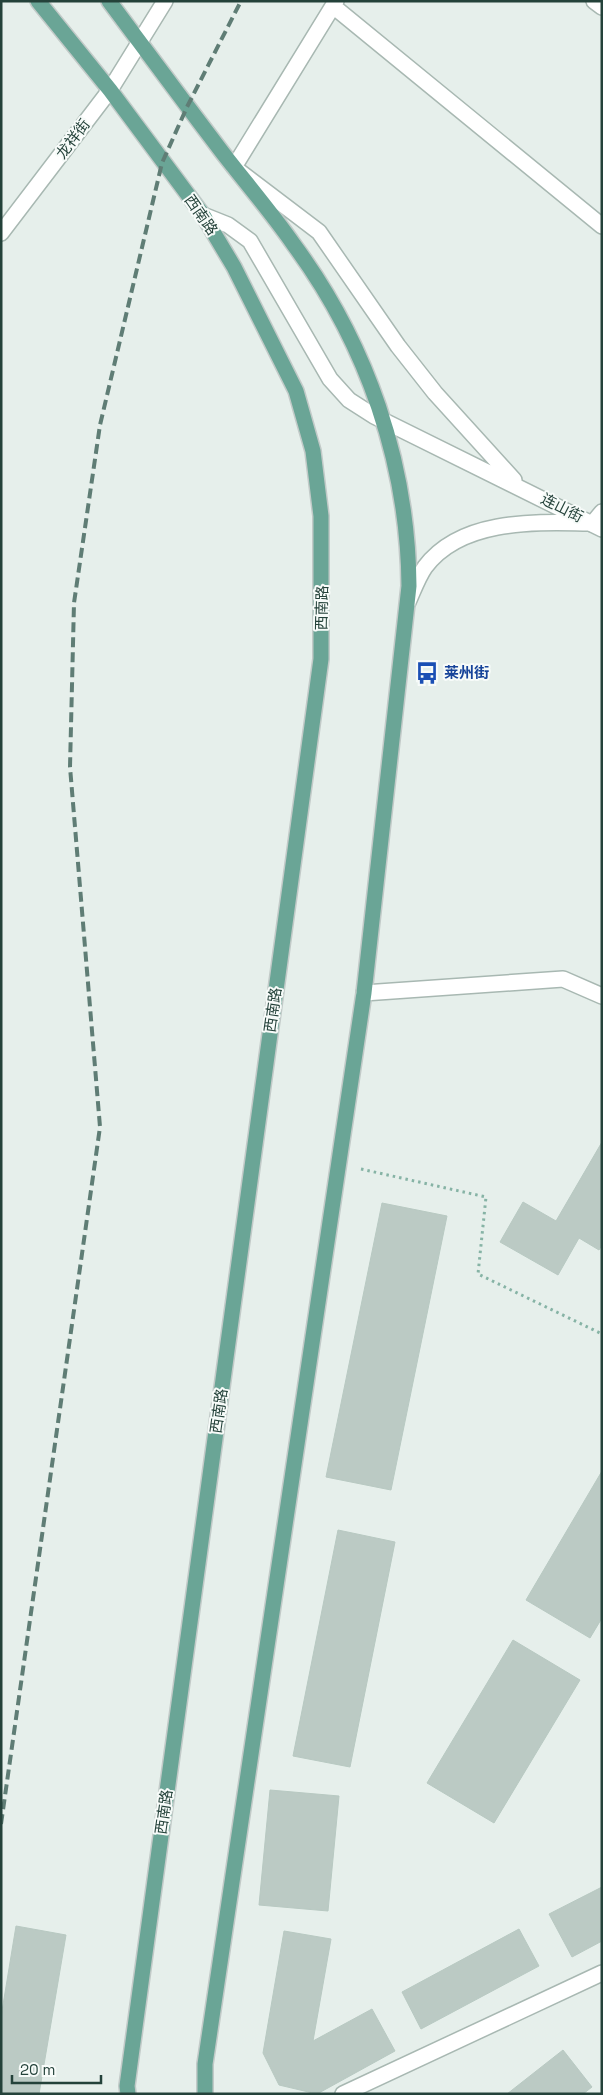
<svg xmlns="http://www.w3.org/2000/svg" width="603" height="2095" viewBox="0 0 603 2095" font-family="'Space Grotesk','Noto Sans SC',sans-serif">
  <style>
    .building { fill: #bbcac4; stroke: #b8c9c2 }
    .lines { fill: none; stroke-linecap: round; stroke-linejoin: round }
    .minor-casing { stroke: #a8b8b2; stroke-width: 18 }
    .tertiary-casing { stroke: #a8b8b2; stroke-width: 18 }
    .primary-casing { stroke: #c2cac8; stroke-width: 18 }
    .path { stroke: #86b3a5; stroke-width: 3; stroke-dasharray: 2.5 4; stroke-linecap: butt }
    .minor { stroke: #fff; stroke-width: 15 }
    .tertiary { stroke: #fff; stroke-width: 15 }
    .primary { stroke: #6aa596; stroke-width: 15 }
    .rail { stroke: #5f7d75; stroke-width: 4; stroke-dasharray: 10 5; stroke-linecap: butt }
    .labels { text-anchor: middle; stroke-width: 4; stroke-linejoin: round; paint-order: stroke }
    .street-label { font-size: 15px; fill: #24423a; stroke: #f7fbf9 }
    .transit-label { font-size: 15px; font-weight: bold; fill: #164399; stroke: #f7fbf9; text-anchor: start }
  </style>
  <rect width="100%" height="100%" fill="#e6efeb"/>
  <!-- building -->
  <path class="building" d="M602,1142V1245L599,1250L579,1238L558,1275L500,1242L523,1202L556,1221Z
    M382,1203L447,1216L391,1490L326,1477Z
    M602,1471V1618L590,1638L526,1600Z
    M338,1530L395,1542L350,1767L293,1756Z
    M513,1640L580,1680L494,1823L427,1783Z
    M270,1790L339,1796L328,1911L259,1905Z
    M602,1887V1941L572,1957L549,1914Z
    M16,1926L66,1935L39,2094H1V2017Z
    M519,1929L539,1966L421,2029L402,1992Z
    M284,1931L331,1939L313,2041L372,2009L395,2051L317,2094L279,2085L263,2053Z
    M563,2050L592,2087L583,2094H507Z"/>
  <g class="lines">
    <defs>
      <path id="minor" d="M594,1L602,7
        M333,6L602,226
        M234,167L336,1
        M1,233L110,90L165,1
        M592,524L602,512
        M364,993L563,979L602,996
        M343,2094L602,1973"/>
      <path id="tertiary" d="M240,172L319,232L398,346L435,393L514,480
        M203,215L228,225L250,241L330,379L349,400L374,416L602,529
        M408,602C413,591 418,577 425,567C461,519 534,522 588,523"/>
      <path id="primary" d="M38,1L110,90L203,215L234,267L296,391L313,451L321,516V659L127,2086L128,2094
        M109,1C147,52 184,102 222,152C246,183 272,213 294,245C367,344 408,463 409,586L364,993L205,2064V2094"/>
    </defs>
    <!-- minor casing -->
    <use href="#minor" class="minor-casing"/>
    <!-- tertiary casing -->
    <use href="#tertiary" class="tertiary-casing"/>
    <!-- primary casing -->
    <use href="#primary" class="primary-casing"/>
    <!-- path -->
    <path class="path" d="M361,1169L486,1197L478,1274L602,1334"/>
    <!-- minor -->
    <use href="#minor" class="minor"/>
    <!-- tertiary -->
    <use href="#tertiary" class="tertiary"/>
    <!-- primary -->
    <use href="#primary" class="primary"/>
    <!-- rail -->
    <path class="rail" d="M1,1824L100,1127L70,767L74,603L100,425L162,163L187,107L241,1"/>
  </g>
  <!-- icons -->
  <defs>
    <symbol id="bus-bare" viewBox="-9 -9 18 18"><path d="M-5-6H5V4H4V6H2V4H-2V6H-4V4H-5ZM-3.5-4V0h7V-4ZM-3.5 1.2v1.5H-2V1.2ZM2 1.2v1.5H3.5V1.2Z" fill="#1a4fb4" stroke="#f7fbf9" stroke-width="2.5" paint-order="stroke"/></symbol>
  </defs>
  <g fill-rule="evenodd">
    <use href="#bus-bare" x="411" y="657" width="32" height="32"/>
  </g>
  <g class="labels">
    <!-- street labels -->
    <g class="street-label">
      <text transform="translate(73 139) rotate(-53)" y="5">龙祥街</text>
      <text transform="translate(201 215) rotate(55)" y="5">西南路</text>
      <text transform="translate(562 508) rotate(27)" y="5">连山街</text>
      <text transform="translate(322 608) rotate(-89)" y="5">西南路</text>
      <text transform="translate(273 1010) rotate(-82)" y="5">西南路</text>
      <text transform="translate(219 1411) rotate(-82)" y="5">西南路</text>
      <text transform="translate(164 1812) rotate(-82)" y="5">西南路</text>
    </g>
    <!-- transit labels -->
    <g class="transit-label">
      <text x="444" y="678">莱州街</text>
    </g>
  </g>
  <!-- border -->
  <rect width="603" height="2095" fill="none" stroke="#24423a" stroke-width="5"/>
  <!-- scale -->
  <path d="M12 2075v8h89v-8" fill="none" stroke="#24423a" stroke-width="2.5"/>
  <text x="20" y="2075" font-size="15" fill="#24423a" stroke="#f7fbf9" stroke-width="4" paint-order="stroke">20 m</text>
</svg>
